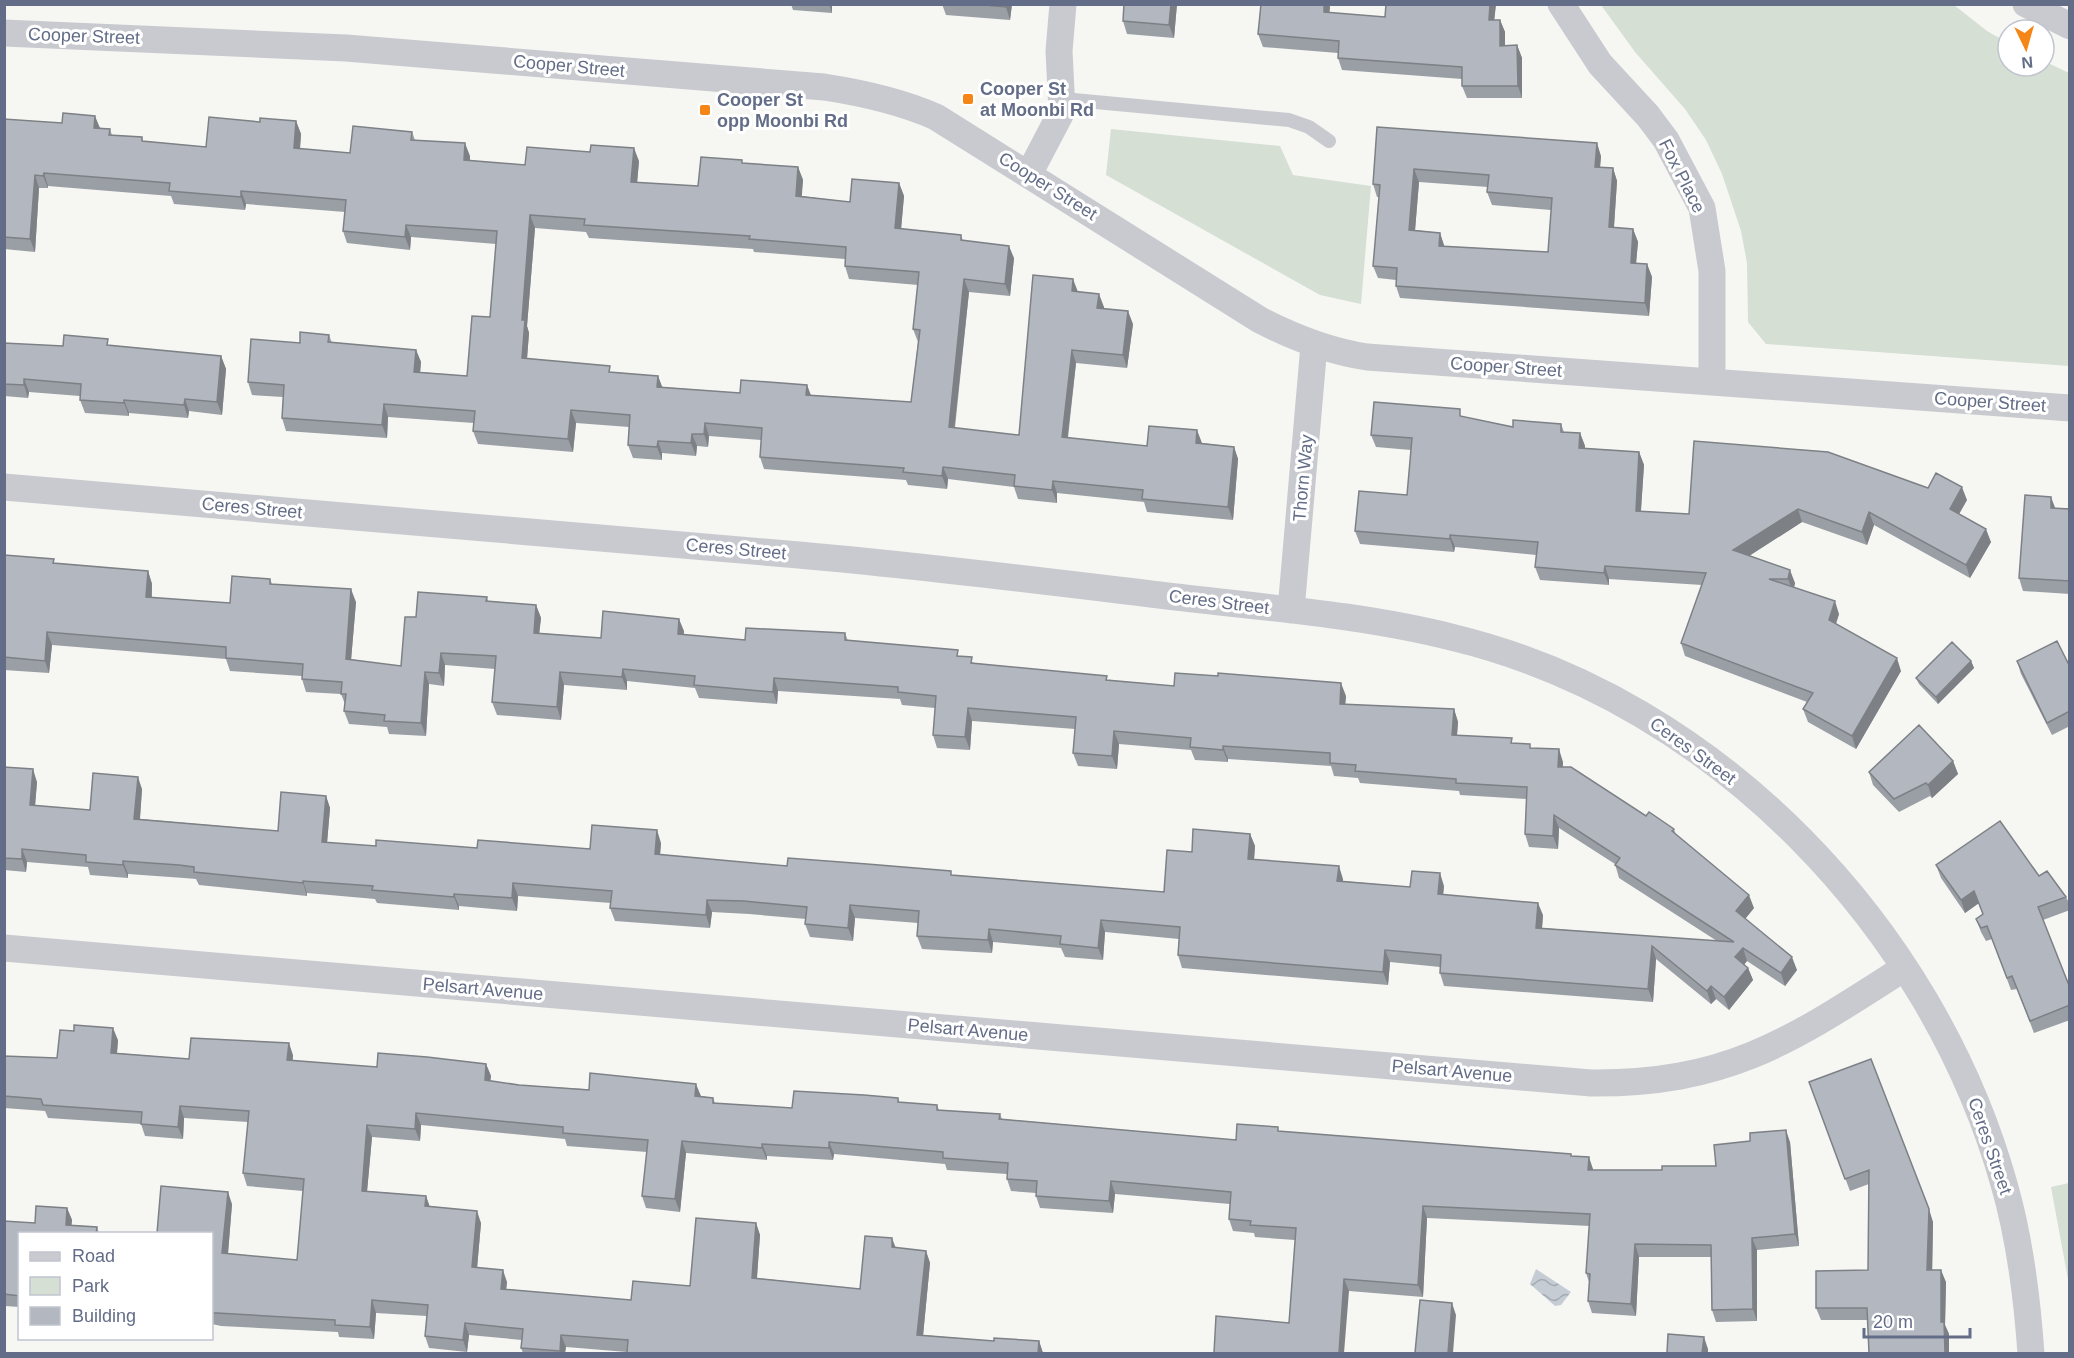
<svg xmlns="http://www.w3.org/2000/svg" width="2074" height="1358" viewBox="0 0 2074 1358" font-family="Arial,sans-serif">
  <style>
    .green { fill: #d5dfd4 }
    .water { fill: url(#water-waves) }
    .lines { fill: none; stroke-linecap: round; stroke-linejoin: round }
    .service { stroke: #c9cacf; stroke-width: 14 }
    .minor { stroke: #c9cacf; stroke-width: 27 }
    .wall { fill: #9a9ea5; fill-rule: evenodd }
    .shaded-wall { fill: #7d8186 }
    .building { fill: #b3b8c0; stroke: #7d8186; stroke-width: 1.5; fill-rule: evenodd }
    .poi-dot { fill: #f48516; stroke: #fff; stroke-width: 2 }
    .labels { text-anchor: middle; stroke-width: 6; stroke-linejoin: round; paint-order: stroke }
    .street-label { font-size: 18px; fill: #636d87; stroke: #fff }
    .poi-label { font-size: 18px; font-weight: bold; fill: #636d87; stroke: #fff; text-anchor: start }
  </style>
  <defs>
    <pattern id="water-waves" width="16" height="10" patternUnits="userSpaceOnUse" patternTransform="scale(1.5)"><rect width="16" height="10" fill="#c6ccd4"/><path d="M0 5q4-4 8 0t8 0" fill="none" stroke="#a4aab2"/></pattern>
  </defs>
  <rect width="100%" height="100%" fill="#f6f7f3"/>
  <!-- green -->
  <path class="green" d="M1601,5H1954L1987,31L2008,43V66H2044V61L2069,73V366L1766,344L1748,322L1747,263L1741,231L1722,174L1706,140L1685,109L1635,52Z
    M1111,129L1280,146L1293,175L1371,186L1361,304L1320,295L1106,175Z
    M2069,1183H2070L2069,1285L2051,1187Z"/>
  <!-- water -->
  <path class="water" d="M1536,1269L1571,1292L1561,1305L1555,1306L1530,1284Z"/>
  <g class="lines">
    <!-- service -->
    <path class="service" d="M1063,99L1289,120L1309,127L1329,141"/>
    <!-- minor -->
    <path class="minor" d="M1561,4L1600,64L1648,116L1666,140L1702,208L1712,271V381
      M2026,4L2070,26
      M4,33L346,48L824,87C863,93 900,101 936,117L1260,320C1295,338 1328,351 1367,357L2070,408
      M1029,174L1062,111L1059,51L1063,4
      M4,487C269,509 534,532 799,555C925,566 1051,582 1176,597C1269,608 1365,615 1455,638C1717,702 1932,928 2004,1184C2020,1239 2027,1296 2031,1354
      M1291,610L1314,345
      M4,948L1591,1083C1729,1084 1792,1040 1904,968"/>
  </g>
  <!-- wall -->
  <path class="wall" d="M791,4H832V13L793,10Z
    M942,4H1012L1010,20L946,15Z
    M1177,4L1174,38L1127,34L1123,21Z
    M1496,4L1494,20H1500L1505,32V46L1517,45L1522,58V98H1467L1462,86V79L1342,70L1338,58V53L1263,47L1258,34L1330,7L1329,13L1385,17Z
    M4,119L62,123L110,129L112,135L142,137L143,141L206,147L260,122L296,121L301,134L300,149L350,153L412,132L415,140L470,156V161L525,165L639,161L637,183L698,186L744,164L798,167L803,180L801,196L850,202L899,183L904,196L901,229L961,235L963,241L1014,258L1010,296L969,292L955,428L1019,435L1078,292L1104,307V309L1133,324L1127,368L1076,363L1068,438L1147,446L1202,443L1234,447L1238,459L1233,520L1147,512L1144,502L1057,493V503L1018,499L1014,487L948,479L947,489L908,485L906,480L764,469L760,457L761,440L709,436L708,447L697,446L696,456L662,453V460L633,458L628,445L629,427L576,423L573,452L478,444L473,431L474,423L388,417L387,438L286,431L282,418L283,397L252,395L248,382L300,343L329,335L332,343L416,350L421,362L420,372L467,376L490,317L496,244L411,237L410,250L347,243L343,231L345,212L246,204L245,210L174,204L171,196L48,186V188H39L35,252L4,249ZM535,228L586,232L589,238L753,249L754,252L845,259V266L849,279L918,285L913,329L918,342L911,402L811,395L807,385L740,393L662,387L658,376L612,372L527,359L529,333L527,326Z
    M1377,127L1601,156L1600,167L1613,168L1617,181L1614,228L1633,229L1638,242L1636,263L1647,264L1652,277L1649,316L1400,298L1396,286V280L1378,278L1373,266L1379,197H1377L1373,184ZM1419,182L1488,187L1487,192L1492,205L1551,210L1548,252L1444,246L1440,233L1415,230Z
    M4,343L63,346H110L221,356L226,369L222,415L189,411L188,418L129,413V416L85,413L80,400V396L29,392L28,398L4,396Z
    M1463,417L1513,427L1561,424L1564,432L1580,433L1585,446L1584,448L1639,452L1644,465L1641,511L1689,514L1928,488L1967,500L1959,514L1991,542L1970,578L1874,525L1867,545L1802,522L1749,556L1795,583L1794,587L1839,614L1836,624L1901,671L1856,749L1808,722L1803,709L1807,702L1685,656L1681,643L1702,585L1609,579V585L1540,580L1535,567L1536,555L1455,547L1454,552L1360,544L1355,531L1407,495L1411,450L1376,447L1371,435Z
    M2055,508L2070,509V594L2023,591L2019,578Z
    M4,555L55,563L148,571L152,584V598L230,603L270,579L272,584L356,602L351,660L401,666L416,617L487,597L488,601L536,605L541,618L539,633L601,638L684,631V635L745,640L845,633L848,641L960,656L974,663L1108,680L1174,686L1346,696L1345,705L1454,709L1458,722L1457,735L1514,744L1531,748L1563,762V767L1646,816L1674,829L1676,835L1754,908L1745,919L1797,970L1785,986L1747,961L1744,964L1748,968L1753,980L1729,1010L1716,999L1711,1004L1656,959L1653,1002L1444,986L1440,973V967L1390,962L1388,985L1182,968L1178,955L1179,939L1105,932L1103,960L1065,957L1061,948L993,942L992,953L922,949L917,936L918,923L855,918L853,941L810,937L805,924L806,919L749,914L712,912L710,928L615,921L610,908L611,903L518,896L517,911L459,906V910L377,903L375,899L307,893V896L199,885L196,879L184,878L128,874V878L90,875L88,867L27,862L26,872L4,870V767L37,782L35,806L90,810L142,789L140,819L278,831L326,796L330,808L327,843L376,846L477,848L590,849L661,843L660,855L787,866L953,875L1164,892L1192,852L1250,834L1255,846L1254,860L1343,879V881L1410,887L1444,886L1443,894L1543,915L1542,928L1717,941L1619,878L1615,864L1559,828L1558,849L1529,847L1525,834L1527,799L1460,795L1459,791L1360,783L1358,778L1334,776L1331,766L1228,759V762L1195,760L1191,750L1119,744L1117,769L1078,766L1073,753L1075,729L972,721L970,750L937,748L933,735L935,708L902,705L900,699L778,691L777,704L699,698L695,688L627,681V690L564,685L561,720L497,715L492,702L495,669L445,665L444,686L429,684L426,736L389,734L387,727L349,724L344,711L345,704L341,694L306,692L302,679V676L230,671L226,659L52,645L49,673L4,670Z
    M1971,661L1974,668L1938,704L1919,684L1916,678Z
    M2017,661L2070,667V726L2052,735L2021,674Z
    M1953,761L1958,774L1932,798L1930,796L1899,812L1873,785L1869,772Z
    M1936,865L2039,876L2066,897L2070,905V910L2043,920L2070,988V1020L2034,1033L2017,989L2011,990L1992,939L1986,941L1981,932L1976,919L1983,915L1979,903L1965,913L1941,878Z
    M118,1040L117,1053L189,1059L293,1055L292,1061L377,1067L486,1064L491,1076L490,1081L519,1085L701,1096L713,1098L715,1103L792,1108L898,1098L900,1103L937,1105L939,1110L1000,1114L1002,1119L1236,1140L1279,1131L1572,1156L1593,1169V1170H1662L1716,1166L1790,1142L1799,1246L1757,1250V1321L1716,1322L1712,1310L1711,1257H1639L1636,1316L1592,1313L1588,1301L1589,1282L1586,1273L1590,1226L1427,1218L1423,1297L1349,1291L1289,1323L1295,1240L1255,1237L1254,1233L1233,1231L1229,1219L1230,1204L1115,1194L1113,1213L1040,1208L1036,1196V1193L1011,1191L1007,1179V1174L947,1170L945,1164L834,1154L833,1160L767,1156V1160L686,1153L680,1212L646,1208L642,1196L647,1152L567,1146L565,1139L421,1125L420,1141L372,1137L367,1191L426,1196L430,1207L481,1223L477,1268L507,1282L506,1289L631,1300L690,1286L756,1223L760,1235L757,1278L860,1289L896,1248L926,1251L930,1263L923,1335L994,1341H1039L1043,1353H627V1352L566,1347L565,1353H523L521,1348L522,1340L469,1335L467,1352L429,1348L425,1336L427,1316L376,1313L374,1339L339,1337L338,1332L221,1326L212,1324V1233L232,1204L228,1254L297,1260L303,1191L247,1186L243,1173L248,1122L184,1118L183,1139L145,1136L141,1124L48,1118L45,1111L4,1108V1056L57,1058Z
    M1809,1082L1933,1222L1932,1270L1946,1282L1945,1325L1949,1334V1353H1869L1868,1320H1821L1816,1308L1868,1270L1869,1184L1850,1191Z
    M67,1208L72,1220L71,1225L97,1227L99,1233H20V1307L4,1306V1221L35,1223Z"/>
  <!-- shaded-wall -->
  <path class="shaded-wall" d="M829,4H832V13Z
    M1006,4H1012L1010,20L1006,7Z
    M1171,4H1177L1174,38L1169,25Z
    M1324,4H1329L1330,7L1328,25L1324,12Z
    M1490,4H1496L1493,32L1489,20Z
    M1500,20L1505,32V58L1500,46Z
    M1517,45L1522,58V98L1518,86Z
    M95,116L100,128H94Z
    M296,121L301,134L299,161L294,148Z
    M465,143L470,156L469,173L464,160Z
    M1597,143L1601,156L1599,180L1595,167Z
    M634,148L639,161L636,195L631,182Z
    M798,167L803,180L801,208L796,196Z
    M1613,168L1617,181L1613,240L1609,227Z
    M1414,169L1419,182L1414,243L1409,230Z
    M44,173L48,186V188L43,176Z
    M35,175L39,188L35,252L30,239Z
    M899,183L904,196L900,241L895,228Z
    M241,191L246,204L245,210L241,197Z
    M530,215L535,228L527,326L529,333L526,371L522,358V320Z
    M406,225L411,237L410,250L405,237Z
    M1633,229L1638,242L1635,275L1631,263Z
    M1440,233L1444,245L1443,259L1439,246Z
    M1009,246L1014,258L1010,296L1005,284Z
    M1647,264L1652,277L1649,316L1645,303Z
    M964,279L969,292L953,440L949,427Z
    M1073,279L1078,292L1072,291Z
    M1099,294L1104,307L1102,321L1097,308Z
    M1128,311L1133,324L1127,368L1123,355Z
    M416,350L421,362L419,385L414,372Z
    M1072,350L1076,363L1066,450L1062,437Z
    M221,356L226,369L222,415L217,402Z
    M658,376L663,389L657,387Z
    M24,379L29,392L28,398L24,385Z
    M807,385L811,397L806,395Z
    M185,399L189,411L188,418L184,405Z
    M124,400L129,413V416L124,403Z
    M384,404L388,417L387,438L382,425Z
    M571,410L576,423L573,452L568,439Z
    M705,423L709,436L708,447L704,434Z
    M1197,430L1202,443L1200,455L1196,443Z
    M1580,433L1585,446L1584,461L1579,448Z
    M692,434L697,446L696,456L691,443Z
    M658,441L662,453V460L657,447Z
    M1234,447L1238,459L1233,520L1228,507Z
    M1639,452L1644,465L1640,523L1636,511Z
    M943,467L948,479L947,489L942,476Z
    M1053,481L1057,493V503L1052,490Z
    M1962,487L1967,500L1955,521L1950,509Z
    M2051,497L2056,510L2051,508Z
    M1798,509L1802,522L1738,563L1733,550Z
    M1869,512L1874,525L1867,545L1862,532Z
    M1986,529L1991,542L1970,578L1966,565Z
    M1450,535L1455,547L1454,552L1450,539Z
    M1605,566L1609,579V585L1604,573Z
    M1790,570L1795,583L1793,592L1788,579Z
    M148,571L152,584L151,610L146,597Z
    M351,589L356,602L350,672L346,659Z
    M1835,601L1839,614L1833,632L1829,620Z
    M536,605L541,618L538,645L534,633Z
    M679,619L684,631L682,647L678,634Z
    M47,632L52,645L49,673L45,661Z
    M441,653L445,665L444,686L439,673Z
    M1897,658L1901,671L1856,749L1852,736Z
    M1971,661L1974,668L1938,704L1936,697Z
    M623,669L627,681V690L622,677Z
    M425,672L429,684L426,736L421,723Z
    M560,672L564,685L561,720L557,707Z
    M774,678L778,691L777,704L773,692Z
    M1341,683L1346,696L1344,717L1340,704Z
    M968,708L972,721L970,750L965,737Z
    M1454,709L1458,722L1456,748L1452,735Z
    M1114,731L1119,744L1117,769L1112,756Z
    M1223,746L1228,759V762L1223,750Z
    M1559,749L1563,762L1562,779L1558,767Z
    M1953,761L1958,774L1932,798L1928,785Z
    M33,769L37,782L34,818L30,805Z
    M138,777L142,789L139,831L134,819Z
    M326,796L330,808L326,855L322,842Z
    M1554,815L1559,828L1558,849L1553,836Z
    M657,830L661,843L659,867L655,854Z
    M1250,834L1255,846L1253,872L1248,859Z
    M22,849L27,862L26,872L22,859Z
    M123,861L128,874V878L123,865Z
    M1339,866L1343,879L1342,894L1337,881Z
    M1440,873L1444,886L1442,906L1438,894Z
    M303,881L307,893V896L303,883Z
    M513,883L518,896L517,911L512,898Z
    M1974,891L1979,903L1965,913L1961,900Z
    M454,894L459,906V910L454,897Z
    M1749,895L1754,908L1741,924L1736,911Z
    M707,900L712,912L710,928L706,915Z
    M1538,903L1543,915L1541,941L1536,928Z
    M850,905L855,918L853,941L848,928Z
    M1101,920L1105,932L1103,960L1098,948Z
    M989,929L993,942L992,953L988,940Z
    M1652,946L1656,959L1653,1002L1648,989Z
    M1743,948L1747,961L1740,970L1735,957Z
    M1385,950L1390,962L1388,985L1383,972Z
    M1792,957L1797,970L1785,986L1781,973Z
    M1748,968L1753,980L1729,1010L1724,997Z
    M1711,986L1716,999L1711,1004L1707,991Z
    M113,1028L118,1040L116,1065L111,1053Z
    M289,1043L293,1055L292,1073L287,1060Z
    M486,1064L491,1076L489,1092L485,1080Z
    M696,1084L701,1096H695Z
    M180,1106L184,1118L183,1139L178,1127Z
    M416,1113L421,1125L420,1141L415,1129Z
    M367,1125L372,1137L366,1203L362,1191Z
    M1786,1130L1790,1142L1799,1246L1795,1234Z
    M682,1141L686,1153L680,1212L675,1199Z
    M829,1142L834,1154L833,1160L829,1148Z
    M762,1144L767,1156V1160L762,1148Z
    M1589,1157L1593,1169L1592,1182L1588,1170Z
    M1111,1181L1115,1194L1113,1213L1109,1201Z
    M228,1192L232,1204L227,1265L222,1253Z
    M426,1196L430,1208L425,1206Z
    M1423,1206L1427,1218L1423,1297L1418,1285Z
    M67,1208L72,1220L71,1233L66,1225Z
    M1929,1209L1933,1222L1932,1282L1927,1270Z
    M477,1211L481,1223L476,1280L472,1267Z
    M756,1223L760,1235L756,1290L752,1278Z
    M892,1238L897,1251L892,1247Z
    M1752,1238L1757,1250V1321L1753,1309Z
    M1635,1244L1639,1257L1636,1316L1631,1304Z
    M926,1251L930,1263L922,1347L917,1335Z
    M503,1270L507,1282L505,1301L501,1289Z
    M1941,1270L1946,1282L1945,1325L1949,1334V1353H1945L1941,1322Z
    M1344,1279L1349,1291L1344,1353H1339Z
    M372,1300L376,1313L374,1339L370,1327Z
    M1452,1303L1456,1315L1453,1353H1448Z
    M465,1323L469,1335L467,1352L463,1340Z
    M561,1335L566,1347L565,1353H560V1351Z
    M1704,1337L1708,1349V1353H1702Z
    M1039,1341L1043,1353H1038Z"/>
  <!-- building -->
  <path class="building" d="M973,4H1006V7Z
    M1124,4H1171L1169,25L1123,21Z
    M1261,4H1324V12L1385,17L1386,4H1490L1489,20H1500V46L1517,45L1518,86H1462V67L1338,58L1339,41L1258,34Z
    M63,113L95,116L94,128L110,129L109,135L142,137V141L206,147L209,117L260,122V118L296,121L294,148L350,153L353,126L412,132L411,140L465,143L464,160L525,165L527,147L590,152L591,145L634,148L631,182L698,186L701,157L742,160V163L798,167L796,196L850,202L852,179L899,183L895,228L961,235V240L1009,246L1005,284L964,279L949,427L1019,435L1033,275L1073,279L1072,291L1099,294L1097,308L1128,311L1123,355L1072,350L1062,437L1147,446L1149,426L1197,430L1196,443L1234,447L1228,507L1142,499L1143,490L1053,481L1052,490L1014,486L1015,475L943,467L942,476L903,472L904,468L760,457L762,428L705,423L704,434H692L691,443L658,441L657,447L628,445L630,415L571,410L568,439L473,431L475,411L384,404L382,425L282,418L284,385L248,382L251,339L300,343V332L329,335L328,342L416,350L414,372L467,376L472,316L490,317L497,231L406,225L405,237L343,231L346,200L241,191V197L169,191L170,183L44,173L43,176L35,175L30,239L4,237V119L62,123ZM530,215L585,219L584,225L750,236L749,239L846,247L845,266L919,272L913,329L920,330L911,402L806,395L807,385L741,380L740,393L657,387L658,376L609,372L610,366L522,358L525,320H522Z
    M1377,127L1597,143L1595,167L1613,168L1609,227L1633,229L1631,263L1647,264L1645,303L1396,286L1397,268L1373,266L1380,185L1373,184ZM1414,169L1489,175L1487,192L1552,198L1548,252L1439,246L1440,233L1409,230Z
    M64,335L108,339L107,345L221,356L217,402L185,399L184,405L124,400V403L80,400L81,384L24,379V385L4,384V343L63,346Z
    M1374,402L1460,409V416L1513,427V420L1561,424V432L1580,433L1579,448L1639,452L1636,511L1689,514L1694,441L1828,452L1928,488L1936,473L1962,487L1950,509L1986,529L1966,565L1869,512L1862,532L1798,509L1733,550L1790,570L1788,579H1769L1835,601L1829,620L1897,658L1852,736L1803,709L1813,693L1681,643L1706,573L1605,566L1604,573L1535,567L1538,542L1450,535V539L1355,531L1359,491L1407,495L1412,438L1371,435Z
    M2025,495L2051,497V508L2070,509V581L2019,578Z
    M4,555L54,559L53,563L148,571L146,597L230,603L232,576L270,579V584L351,589L346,659L401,666L405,617H416L418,592L487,597L486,601L536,605L534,633L601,638L603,611L679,619L678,634L745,640L746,628L845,633V640L958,650L957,656L972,657L971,663L1107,676L1106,680L1174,686L1175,673L1218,676V673L1341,683L1340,704L1454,709L1452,735L1512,738L1511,743L1530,744V748L1559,749L1558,767H1571L1646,816L1649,812L1674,829L1672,831L1749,895L1736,911L1792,957L1781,973L1743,948L1735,957L1748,968L1724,997L1711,986L1707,991L1652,946L1648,989L1440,973L1441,955L1385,950L1383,972L1178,955L1180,927L1101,920L1098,948L1060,944L1061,936L989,929L988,940L917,936L919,911L850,905L848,928L805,924L807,907L744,901L707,900L706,915L610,908L612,891L513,883L512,898L454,894V897L372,890L373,886L303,881V883L194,872V867L179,865L123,861V865L86,862V855L22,849V859L4,858V767L33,769L30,805L90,810L93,773L138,777L134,819L278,831L281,792L326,796L322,842L376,846V840L477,848L478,840L590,849L592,825L657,830L655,854L787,866L788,858L867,864L951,871V875L1164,892L1167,850L1192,852L1193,829L1250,834L1248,859L1339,866L1337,881L1410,887L1412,871L1440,873L1438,894L1538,903L1536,928L1734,942L1615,865L1620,858L1554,815L1553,836L1525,834L1527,787L1456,783V779L1355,771L1356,765L1330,763V753L1223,746V750L1190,747L1191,738L1114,731L1112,756L1073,753L1076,717L968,708L965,737L933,735L936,696L898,692V687L774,678L773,692L694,685L695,676L623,669L622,677L560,672L557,707L492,702L496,656L441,653L439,673L425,672L421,723L384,721L385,715L344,711L346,694H341L342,682L302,679L303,664L226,658V647L47,632L45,661L4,657Z
    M2057,641L2070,667V711L2047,723L2017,661Z
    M1952,642L1971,661L1936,697L1916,678Z
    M1919,725L1953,761L1928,785L1926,783L1894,799L1869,772Z
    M2000,821L2039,876L2047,871L2066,897L2038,907L2070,988V1005L2030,1021L2012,976L2007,978L1987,926L1981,928L1976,919L1983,914L1974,891L1961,900L1936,865Z
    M74,1025L113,1028L111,1053L189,1059L191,1038L289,1043L287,1060L377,1067L378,1053L427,1057L486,1064L485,1080L519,1085L589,1090L590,1073L696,1084L695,1096L713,1098V1103L792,1108L794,1091L864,1095L898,1098V1102L937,1105V1110L1000,1114L999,1119L1236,1140L1237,1124L1278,1127V1131L1571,1154V1156L1589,1157L1588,1170H1662V1166H1716L1714,1145L1750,1141V1133L1786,1130L1795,1234L1752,1238L1753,1309L1712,1310L1711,1245L1635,1244L1631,1304L1588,1301L1590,1274L1586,1273L1590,1214L1423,1206L1418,1285L1344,1279L1339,1353H1214L1216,1316L1289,1323L1296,1228L1250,1225L1251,1221L1229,1219L1231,1192L1111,1181L1109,1201L1036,1196L1037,1181L1007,1179L1008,1163L943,1158V1152L829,1142V1148L762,1144V1148L682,1141L675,1199L642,1196L648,1140L563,1133V1127L416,1113L415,1129L367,1125L362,1191L426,1196L425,1206L477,1211L472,1267L503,1270L501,1289L631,1300L633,1281L690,1286L696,1218L756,1223L752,1278L860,1289L865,1236L892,1238V1247L926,1251L917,1335L994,1341V1338L1039,1341L1038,1353H627L628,1340L561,1335L560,1351L521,1348L523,1329L465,1323L463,1340L425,1336L428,1305L372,1300L370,1327L335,1325V1320L217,1313H212V1233H157L161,1186L228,1192L222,1253L297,1260L304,1179L243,1173L249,1111L180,1106L178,1127L141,1124L142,1112L43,1105L41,1099L4,1096V1056L57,1058L60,1030L74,1031Z
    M1871,1059L1929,1209L1927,1270H1941V1322H1944L1945,1353H1869L1867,1308H1816V1271L1868,1270L1869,1170L1845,1179L1809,1082Z
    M36,1206L67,1208L66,1225L97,1227L96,1233H20V1296L4,1294V1221L35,1223Z
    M1420,1300L1452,1303L1448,1353H1415Z
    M1668,1334L1704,1337L1702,1353H1667Z"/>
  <!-- markers -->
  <g class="poi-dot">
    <rect x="962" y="93" width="12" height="12" rx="3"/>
    <rect x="699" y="104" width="12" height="12" rx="3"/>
  </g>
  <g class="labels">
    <!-- street labels -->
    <g class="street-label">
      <text transform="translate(84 36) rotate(2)" y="6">Cooper Street</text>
      <text transform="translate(569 66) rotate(5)" y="6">Cooper Street</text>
      <text transform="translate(1682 176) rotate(63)" y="6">Fox Place</text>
      <text transform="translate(1048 186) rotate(32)" y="6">Cooper Street</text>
      <text transform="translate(1506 367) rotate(4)" y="6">Cooper Street</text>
      <text transform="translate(1990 402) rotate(4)" y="6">Cooper Street</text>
      <text transform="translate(1303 478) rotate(-85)" y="6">Thorn Way</text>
      <text transform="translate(252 508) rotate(5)" y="6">Ceres Street</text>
      <text transform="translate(736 549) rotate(5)" y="6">Ceres Street</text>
      <text transform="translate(1219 602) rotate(7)" y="6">Ceres Street</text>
      <text transform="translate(1693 751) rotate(36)" y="6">Ceres Street</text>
      <text transform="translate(483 989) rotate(5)" y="6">Pelsart Avenue</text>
      <text transform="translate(968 1030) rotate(5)" y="6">Pelsart Avenue</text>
      <text transform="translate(1452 1071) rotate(5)" y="6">Pelsart Avenue</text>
      <text transform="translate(1990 1146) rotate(71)" y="6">Ceres Street</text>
    </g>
    <!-- poi labels -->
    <g class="poi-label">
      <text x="980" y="95">Cooper St<tspan x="980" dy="21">at Moonbi Rd</tspan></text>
      <text x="717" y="106">Cooper St<tspan x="717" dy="21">opp Moonbi Rd</tspan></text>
    </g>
  </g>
  <!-- border -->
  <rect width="2074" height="1358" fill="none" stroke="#636d87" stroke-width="12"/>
  <!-- legend -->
  <rect x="18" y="1232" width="195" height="108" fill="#ffffff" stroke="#c1c5cf" stroke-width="1.5"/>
  <rect x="30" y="1252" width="30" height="9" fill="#c9cacf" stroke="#c1c5cf" stroke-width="1.5"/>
  <text x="72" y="1262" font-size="18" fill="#636d87">Road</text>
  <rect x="30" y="1277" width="30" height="18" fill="#d5dfd4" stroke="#c1c5cf" stroke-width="1.5"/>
  <text x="72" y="1292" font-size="18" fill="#636d87">Park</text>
  <rect x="30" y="1307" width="30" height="18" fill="#b3b8c0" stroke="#c1c5cf" stroke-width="1.5"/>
  <text x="72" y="1322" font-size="18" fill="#636d87">Building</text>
  <!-- north arrow -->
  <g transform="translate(2026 48) rotate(175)"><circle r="28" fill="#ffffff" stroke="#c1c5cf" stroke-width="1.5"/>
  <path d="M0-4.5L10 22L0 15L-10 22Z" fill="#f48516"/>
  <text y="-9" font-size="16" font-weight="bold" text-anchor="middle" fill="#636d87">N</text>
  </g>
  <!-- scale -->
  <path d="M1864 1328v9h106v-9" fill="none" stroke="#636d87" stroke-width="3"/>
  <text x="1873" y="1328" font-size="18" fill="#636d87" stroke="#ffffff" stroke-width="4.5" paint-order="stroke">20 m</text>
</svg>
